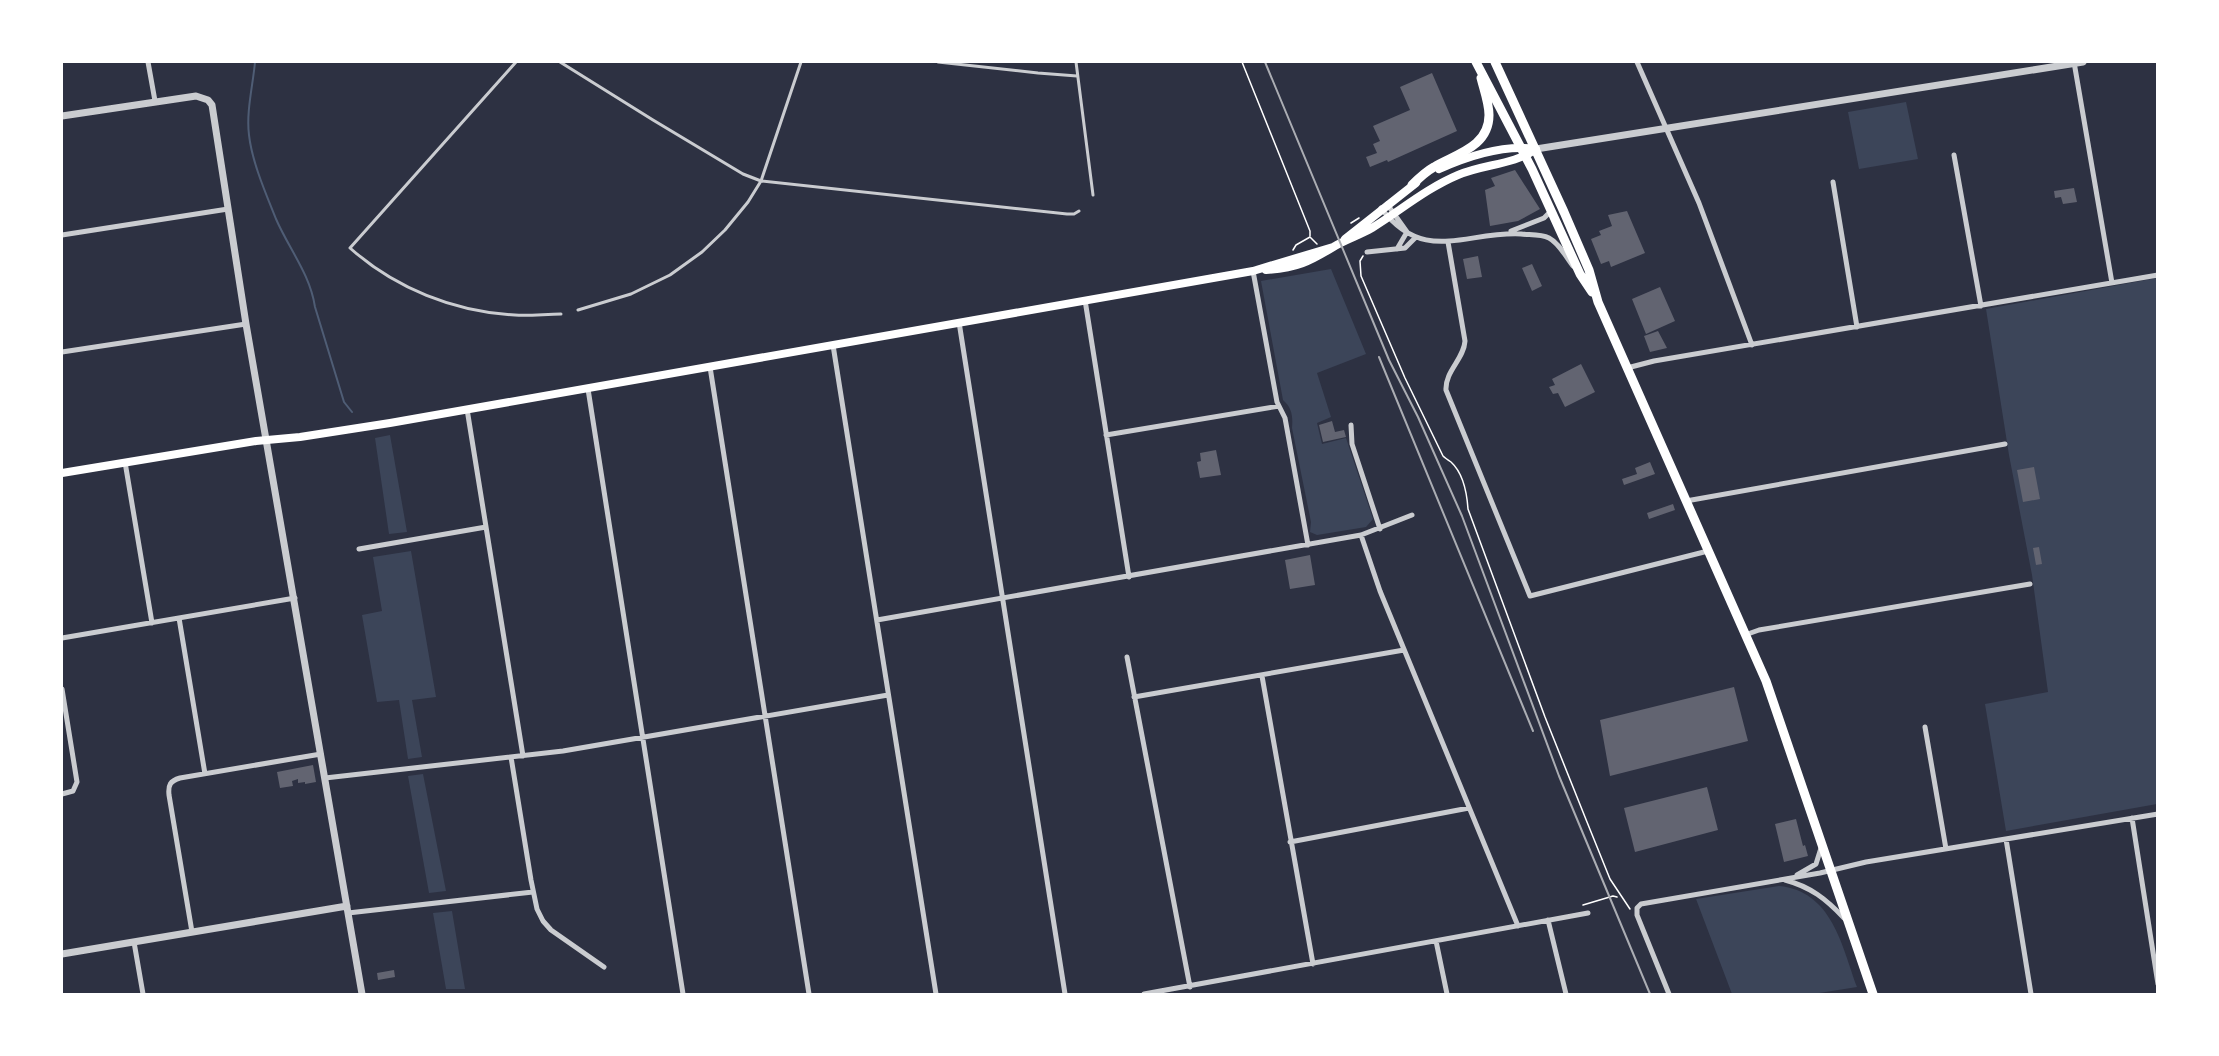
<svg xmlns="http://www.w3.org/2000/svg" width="2219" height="1056" viewBox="0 0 2219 1056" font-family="'Sofia Sans Condensed',sans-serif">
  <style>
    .green { fill: #3c4559 }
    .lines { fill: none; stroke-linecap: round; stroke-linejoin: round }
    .stream { stroke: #4f5d75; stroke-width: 2 }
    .building { fill: #626471 }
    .path { stroke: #fff; stroke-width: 1.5 }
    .service { stroke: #caccd0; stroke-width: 3 }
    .minor { stroke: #caccd0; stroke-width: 5 }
    .tertiary { stroke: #caccd0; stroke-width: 7 }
    .secondary { stroke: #fff; stroke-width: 8 }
    .trunk { stroke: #fff; stroke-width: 9 }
    .rail { stroke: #abadb3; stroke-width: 2 }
  </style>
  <rect width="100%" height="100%" fill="#2d3142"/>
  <!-- green -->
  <path class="green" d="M1906,102L1918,159L1859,169L1848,112Z
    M1331,269L1366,354L1317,373L1331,417L1317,423L1322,444L1346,438L1373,519L1366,527L1317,535L1310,532L1311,522L1292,428C1293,416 1292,408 1283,400L1261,281Z
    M2157,278V804L2006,831L1985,704L2048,692L2032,575L2009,455L1986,309Z
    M390,435L407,532L389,534L375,438Z
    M411,551L436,697L412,700L422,757L408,759L399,700L377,702L362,615L382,611L373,557Z
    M423,774L446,891L429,893L408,776Z
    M1779,886C1832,891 1842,946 1857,987L1813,994H1732L1696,899Z
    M452,911L465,989H446L433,913Z"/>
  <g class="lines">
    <!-- stream -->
    <path class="stream" d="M255,62C253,85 246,112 249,135C252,162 266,194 276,219C289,249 310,274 315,307L344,402L352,412"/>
  </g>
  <!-- building -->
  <path class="building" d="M1432,73L1457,131L1388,162L1387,160L1370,167L1366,157L1377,153L1373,144L1380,141L1373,126L1410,110L1400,87Z
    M1515,170L1540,209L1518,221L1490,226L1485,190L1495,186L1491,178Z
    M2074,188L2077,202L2063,204L2061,197L2055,198L2054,191Z
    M1627,211L1645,253L1611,267L1609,261L1601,264L1591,239L1601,235L1599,231L1612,226L1608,215Z
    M1478,256L1482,277L1467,279L1463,259Z
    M1532,264L1542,286L1532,291L1522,268Z
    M1660,287L1675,321L1646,334L1632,299Z
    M1658,331L1667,348L1650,352L1644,336Z
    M1581,364L1595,392L1565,407L1558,393L1553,394L1549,387L1555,385L1552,379Z
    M1332,421L1335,432L1344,430L1346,437L1323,442L1319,425Z
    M1216,450L1221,475L1200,478L1197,462L1201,461L1200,453Z
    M1650,462L1655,474L1624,485L1622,479L1637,474L1635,468Z
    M2034,467L2040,499L2023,502L2017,470Z
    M1673,504L1675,510L1649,519L1647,513Z
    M2039,547L2042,564L2036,565L2033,548Z
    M1310,555L1315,585L1290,589L1285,560Z
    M1734,687L1748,741L1610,776L1600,720Z
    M313,765L316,782L305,784V782L298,783V779L292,781L293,786L280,788L277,772Z
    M1707,787L1718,830L1635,852L1624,808Z
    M1796,819L1803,846L1805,845L1808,856L1784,862L1775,824Z
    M394,970L395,977L378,980L377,973Z"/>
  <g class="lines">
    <!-- path -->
    <path class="path" d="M1242,62L1310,231V236
      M1351,223L1359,218
      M1310,237L1317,244
      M1293,250L1296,245L1310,237
      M1363,256L1360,261L1361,276L1405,378L1443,456C1445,458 1448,460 1451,462C1463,473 1467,494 1468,509L1545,717L1587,822L1610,879L1630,909
      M1583,905L1613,896L1617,897"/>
    <!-- service -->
    <path class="service" d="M516,62L350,248C395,288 454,312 515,315C530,316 546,314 561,314
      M560,62L653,120L743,174L761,181L1067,214H1074L1079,211
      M938,62L1038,73L1077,76
      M1076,62L1093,195
      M578,310L631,294L670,275L702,252L725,230L748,202L761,181L801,62"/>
    <!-- minor -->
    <path class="minor" d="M148,62L155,101
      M1637,62L1699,203L1752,345
      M2074,62L2112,283
      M1954,155L1981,306
      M1833,182L1857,327
      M1387,204L1407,232
      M1381,208C1424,265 1465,231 1521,234C1530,235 1541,234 1549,238C1559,243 1566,257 1573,266
      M1511,231L1544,218L1551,211
      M62,235L228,209
      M1448,242L1465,341C1464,359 1445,371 1446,390L1530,596L1708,551
      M1397,249L1407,232
      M1367,252L1405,248L1416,237
      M1253,271L1277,402L1285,418L1308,545
      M1085,300L1129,577
      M959,322L1065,994
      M833,345L936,994
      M62,352L246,324
      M710,367L809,994
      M1627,368L1654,361L2158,275
      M588,389L683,994
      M467,409L523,756
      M1351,425L1352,444L1380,529
      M1106,435L1279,406
      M125,462L152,623
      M1686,501L2005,444
      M1361,535L1380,591L1518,926
      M359,549L486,527
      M179,618L205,774
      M877,620L1361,535L1412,515
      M1745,635L1759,630L2030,584
      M62,638L295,598
      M1127,657L1190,987
      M1262,676L1313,964
      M62,689L77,782L73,791L62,794
      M1134,697L1404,650
      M1925,727L1946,849
      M511,757L531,880L537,909L543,921L551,930L604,967
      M325,778L563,751L888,695
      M2132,818L2158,984
      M2006,839L2031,994
      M1290,842L1469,808
      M1797,875L1816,864L1821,848
      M1785,880C1811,887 1826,899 1844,918
      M348,913L533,892
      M1548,920L1566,994
      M192,932L169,795C168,785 170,781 180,778L321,754
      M1436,941L1447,994
      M134,942L143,994
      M1144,994L1588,913
      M1669,994L1637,915V908L1641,904L1820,873L1866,862L2158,814"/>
    <!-- tertiary -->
    <path class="tertiary" d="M62,116L196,96L208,100L212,105L246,324L362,994
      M1536,149L2083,62
      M62,954L347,906"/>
    <!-- secondary -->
    <path class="secondary" d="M1439,169C1468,156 1503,144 1536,149
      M1345,239L1416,183
      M1266,270C1297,268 1309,262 1335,246C1347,239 1360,235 1372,228C1401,210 1427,188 1458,175C1483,164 1514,165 1536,149
      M62,473L256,441L300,437L390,423L1253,271L1333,247"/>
    <!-- trunk -->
    <path class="trunk" d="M1476,62L1532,169L1580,274L1592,292
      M1495,62L1564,212L1589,270L1598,302L1766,681L1873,994
      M1412,185C1419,178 1425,172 1434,167C1456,154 1489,147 1489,115C1489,103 1484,90 1481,78"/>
    <!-- rail -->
    <path class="rail" d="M1265,62L1389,360L1418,417L1462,516L1559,776L1650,994
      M1379,357L1533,731"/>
  </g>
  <!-- border -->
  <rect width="2219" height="1056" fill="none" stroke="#ffffff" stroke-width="126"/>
</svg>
